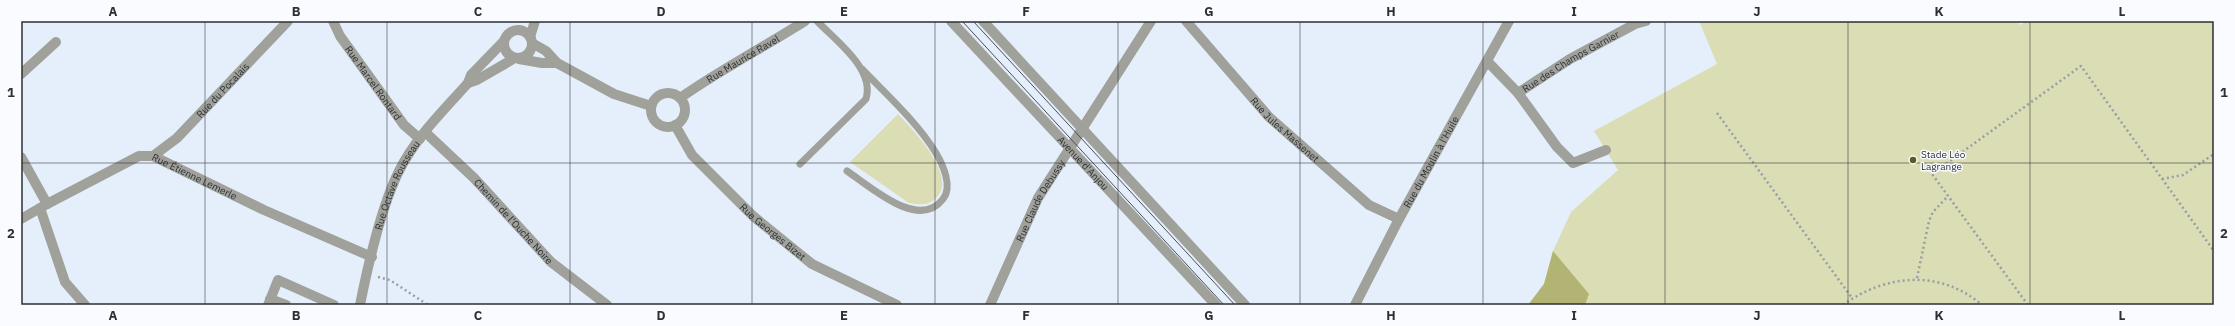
<svg xmlns="http://www.w3.org/2000/svg" width="2235" height="326" viewBox="0 0 2235 326" font-family="'IBM Plex Sans',sans-serif">
  <style>
    .green { fill: #dbddb4 }
    .forest { fill: #b2b474 }
    .lines { fill: none; stroke-linecap: round; stroke-linejoin: round }
    .path { stroke: #969ea7; stroke-width: 2.5; stroke-dasharray: 2 3; stroke-linecap: butt }
    .lane { stroke: #a1a19b; stroke-width: 7 }
    .street { stroke: #a1a19b; stroke-width: 10 }
    .tram { stroke: #4a4f55; stroke-width: 1 }
    .grid { fill: none; stroke: #2c3035; stroke-width: 1; stroke-opacity: 0.55 }
    .poi-dot { fill: #5a5b28; stroke: #f9fbfe; stroke-width: 1.5 }
    .labels { text-anchor: middle; stroke-width: 3; stroke-linejoin: round; paint-order: stroke }
    .street-label { font-size: 10px; fill: #2c3035; stroke: #f9fbfe }
    .poi-label { font-size: 10px; fill: #2c3035; stroke: #f9fbfe; text-anchor: start }
    .neatline { fill: none; stroke: #2c3035; stroke-width: 1.5 }
    .grid-label { font-size: 13px; text-anchor: middle; font-weight: bold; fill: #2c3035 }
  </style>
  <rect width="100%" height="100%" fill="#e5effb"/>
  <!-- green -->
  <path class="green" d="M1699,21H2018L2020,25L2027,21H2214V305H1528L1544,284L1553,251L1571,212L1618,170L1594,131L1717,64Z
    M898,114C913,130 957,175 937,197C929,206 921,205 909,203L850,162Z"/>
  <!-- forest -->
  <path class="forest" d="M1553,251L1589,294L1585,305H1528L1544,284Z"/>
  <g class="lines">
    <!-- path -->
    <path class="path" d="M1717,113L1852,298
      M2162,179L2183,175L2214,154
      M378,277L390,280L428,305
      M1917,278L1929,221L1933,212L1948,196
      M1843,305C1886,274 1940,269 1982,305
      M2028,305L1932,174L2081,66L2214,251"/>
    <!-- lane -->
    <path class="lane" d="M800,164L866,99C875,69 836,41 817,21
      M847,171C871,187 919,231 943,199C953,187 943,165 936,153C917,122 887,95 862,69"/>
    <!-- street -->
    <g class="street">
      <path id="s1" d="M333,21L340,36L404,125L420,139"/>
      <path id="s2" d="M951,21L1216,305"/>
      <path d="M983,21L1245,305"/>
      <path id="s3" d="M1186,21L1269,117L1369,205L1399,219"/>
      <circle cx="518" cy="44" r="14"/>
      <path d="M530,37L535,21"/>
      <path d="M532,43L546,51L557,63L614,94L651,106"/>
      <path d="M519,59L542,63H557"/>
      <path id="s4" d="M1487,61L1518,93L1570,59L1635,24L1646,21"/>
      <path d="M21,74L56,42"/>
      <path d="M468,83L477,80L515,58"/>
      <circle cx="668" cy="110" r="17"/>
      <path d="M1518,93L1557,147L1573,163L1606,150"/>
      <path id="s5" d="M680,98C720,70 764,47 805,21"/>
      <path id="s6" d="M675,125L692,155L753,216L812,264L897,305"/>
      <path id="s7" d="M425,132L474,178L551,262L607,305"/>
      <path id="s8" d="M153,156L177,138L288,21"/>
      <path d="M21,157L47,204"/>
      <path d="M40,208L65,282L85,305"/>
      <path id="s9" d="M21,219L47,204L139,156H153L264,210L372,257"/>
      <path d="M270,299L286,305"/>
      <path d="M268,305L278,280L334,305"/>
      <path id="s10" d="M360,305C368,265 381,207 399,171C415,138 444,110 468,83L471,75L504,41"/>
      <path id="s11" d="M990,305L1038,198L1151,21"/>
      <path id="s12" d="M1355,305L1399,219L1509,21"/>
    </g>
    <!-- tram -->
    <path class="tram" d="M962,21L1224,305
      M973,21L1235,305"/>
  </g>
  <!-- grid -->
  <path class="grid" d="M205,21V305M387,21V305M570,21V305M752,21V305M935,21V305M1118,21V305M1300,21V305M1483,21V305M1665,21V305M1848,21V305M2030,21V305M21,163H2214"/>
  <!-- markers -->
  <circle class="poi-dot" cx="1913" cy="160" r="4"/>
  <g class="labels">
    <!-- street labels -->
    <g class="street-label">
      <text dy="4" stroke="none"><textPath href="#s5" startOffset="74">Rue Maurice Ravel</textPath></text>
      <text dy="4" stroke="none"><textPath href="#s4" startOffset="106">Rue des Champs Garnier</textPath></text>
      <text dy="4" stroke="none"><textPath href="#s1" startOffset="74">Rue Marcel Rontard</textPath></text>
      <text dy="4" stroke="none"><textPath href="#s8" startOffset="96">Rue du Pocalais</textPath></text>
      <text dy="4" stroke="none"><textPath href="#s3" startOffset="147">Rue Jules Massenet</textPath></text>
      <text dy="4" stroke="none"><textPath href="#s12" startOffset="162">Rue du Moulin à l'Huile</textPath></text>
      <text dy="4" stroke="none"><textPath href="#s2" startOffset="194">Avenue d'Anjou</textPath></text>
      <text dy="4" stroke="none"><textPath href="#s9" startOffset="194">Rue Étienne Lemerle</textPath></text>
      <text dy="4" stroke="none"><textPath href="#s10" startOffset="126">Rue Octave Rousseau</textPath></text>
      <text dy="4" stroke="none"><textPath href="#s11" startOffset="116">Rue Claude Debussy</textPath></text>
      <text dy="4" stroke="none"><textPath href="#s7" startOffset="126">Chemin de l'Ouche Noire</textPath></text>
      <text dy="4" stroke="none"><textPath href="#s6" startOffset="146">Rue Georges Bizet</textPath></text>
    </g>
    <!-- poi labels -->
    <g class="poi-label">
      <text x="1921" y="158">Stade Léo<tspan x="1921" dy="12">Lagrange</tspan></text>
    </g>
  </g>
  <!-- border -->
  <rect width="2235" height="326" fill="none" stroke="#f9fbfe" stroke-width="44"/>
  <rect x="22" y="22" width="2191" height="282" class="neatline"/>
  <g class="grid-label">
    <text x="113" y="16">A</text>
    <text x="296" y="16">B</text>
    <text x="478" y="16">C</text>
    <text x="661" y="16">D</text>
    <text x="844" y="16">E</text>
    <text x="1026" y="16">F</text>
    <text x="1209" y="16">G</text>
    <text x="1391" y="16">H</text>
    <text x="1574" y="16">I</text>
    <text x="1757" y="16">J</text>
    <text x="1939" y="16">K</text>
    <text x="2122" y="16">L</text>
    <text x="11" y="97">1</text>
    <text x="2224" y="97">1</text>
    <text x="11" y="238">2</text>
    <text x="2224" y="238">2</text>
    <text x="113" y="320">A</text>
    <text x="296" y="320">B</text>
    <text x="478" y="320">C</text>
    <text x="661" y="320">D</text>
    <text x="844" y="320">E</text>
    <text x="1026" y="320">F</text>
    <text x="1209" y="320">G</text>
    <text x="1391" y="320">H</text>
    <text x="1574" y="320">I</text>
    <text x="1757" y="320">J</text>
    <text x="1939" y="320">K</text>
    <text x="2122" y="320">L</text>
  </g>
</svg>
